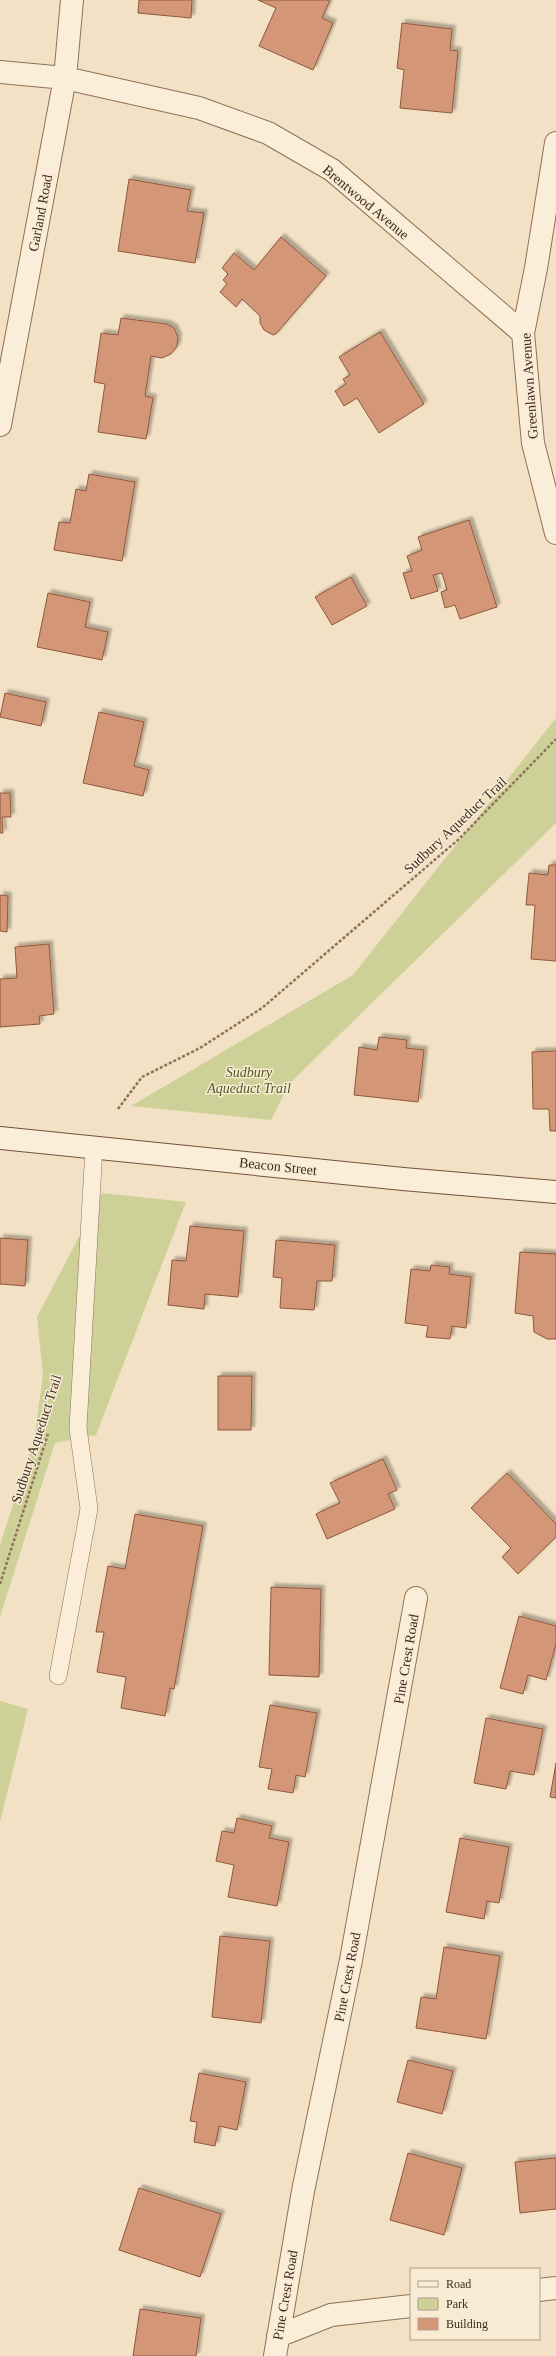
<svg xmlns="http://www.w3.org/2000/svg" width="556" height="2356" viewBox="0 0 556 2356" font-family="'Times New Roman',serif">
  <style>
    .green { fill: #ced197 }
    .building { fill: #d39777; stroke: #90573c; filter: url(#shadow) }
    .lines { fill: none; stroke-linecap: round; stroke-linejoin: round }
    .lane-casing { stroke: #8e7158; stroke-width: 18 }
    .street-casing { stroke: #8e7158; stroke-width: 24 }
    .secondary-casing { stroke: #70523c; stroke-width: 24 }
    .path { stroke: #8e7158; stroke-width: 2.5; stroke-dasharray: 3 2; stroke-linecap: butt }
    .lane { stroke: #fbeed8; stroke-width: 17 }
    .street { stroke: #fbeed8; stroke-width: 22 }
    .secondary { stroke: #fbeed8; stroke-width: 22 }
    .labels { text-anchor: middle; stroke-width: 3; stroke-linejoin: round; paint-order: stroke }
    .street-label { font-size: 14px; fill: #3d2b1e; stroke: #f8ebd4 }
    .park-label { font-size: 14px; font-style: italic; fill: #515b23; stroke: #f8ebd4 }
  </style>
  <defs>
    <filter id="shadow"><feDropShadow dx="3.5" dy="-3.5" stdDeviation="1" flood-color="#0004"/></filter>
  </defs>
  <rect width="100%" height="100%" fill="#f2e1c4"/>
  <!-- green -->
  <path class="green" d="M556,718V823L289,1084L271,1120L131,1106L353,975Z
    M102,1193L186,1202L96,1435L55,1443L0,1617V1545L34,1439L43,1375L37,1317Z
    M0,1701L28,1709L0,1822Z"/>
  <!-- building -->
  <path class="building" d="M139,0H192L191,18L138,13Z
    M258,0H330L322,18L333,23L313,70L259,46L276,8Z
    M402,23L452,29L450,50L458,51L452,113L400,108L404,70L397,68Z
    M129,179L191,190L187,211L204,213L195,263L118,251Z
    M281,237L326,276L276,334L273,335L264,330L260,323V316L242,299L236,307L220,292L227,284L223,280L228,274L222,268L234,253L254,270Z
    M121,318L167,324L174,328L178,337L177,346L171,354L162,358L151,356L145,396L153,398L146,439L98,432L105,384L94,382L101,333L118,335Z
    M380,332L424,404L379,433L357,398L344,406L335,391L346,384L343,379L350,375L339,357Z
    M89,474L135,482L122,561L54,550L59,522L70,523L76,489L86,491Z
    M469,520L497,607L460,619L455,605L445,608L441,592L447,590L442,573L433,575L438,591L411,599L403,573L412,571L407,556L422,550L418,537Z
    M351,577L367,606L332,625L315,597Z
    M48,593L90,602L85,627L108,632L102,660L37,647Z
    M5,693L46,702L41,726L0,717Z
    M99,712L144,722L134,766L149,770L143,796L83,783Z
    M0,793H10L11,817H2L3,833H0Z
    M549,865H556V961L531,959L535,905H526L529,873L548,875Z
    M0,895L8,896L7,932L0,931Z
    M49,944L54,1014L39,1016L40,1024L0,1027V979L17,978L15,947Z
    M379,1037L407,1040L406,1048L424,1050L418,1102L354,1095L359,1047L377,1050Z
    M556,1051V1131H550L549,1109H533L532,1052Z
    M190,1226L244,1231L238,1297L205,1294L204,1309L168,1305L172,1260L186,1261Z
    M0,1238L28,1240L25,1286L0,1284Z
    M276,1240L335,1245L332,1281H317L314,1310L280,1308L282,1278L273,1277Z
    M520,1252L556,1254V1339H547L534,1332L533,1316L515,1313Z
    M431,1265L450,1267L449,1274L471,1277L466,1328L452,1326L450,1339L426,1337L428,1326L405,1323L411,1269L430,1271Z
    M218,1376H252L251,1430H218Z
    M383,1459L397,1490L388,1494L395,1509L327,1539L316,1514L340,1503L330,1483Z
    M507,1473L556,1524V1537L518,1574L502,1557L511,1548L471,1508Z
    M135,1514L203,1526L174,1689L170,1688L165,1716L121,1708L126,1677L97,1672L104,1632H96L108,1566L125,1569Z
    M271,1587L321,1589L319,1677L269,1675Z
    M519,1616L556,1626V1644L546,1680L528,1675L523,1694L500,1688Z
    M270,1705L317,1713L305,1777L296,1775L293,1793L268,1789L272,1769L259,1767Z
    M486,1718L543,1729L534,1775L510,1771L506,1789L474,1783Z
    M556,1763V1798L550,1797Z
    M237,1818L272,1826L269,1838L289,1842L277,1906L228,1897L234,1865L216,1861L222,1831L234,1833Z
    M460,1838L509,1847L499,1903L487,1901L484,1919L446,1912Z
    M220,1936L270,1941L261,2023L212,2017Z
    M444,1947L500,1956L486,2039L416,2028L421,1997L436,1999Z
    M408,2060L453,2071L442,2114L397,2102Z
    M199,2073L246,2082L237,2130L219,2126L215,2146L194,2142L197,2122L190,2121Z
    M408,2153L462,2168L444,2235L390,2220Z
    M556,2158V2209L520,2213L515,2162Z
    M139,2188L221,2214L200,2277L119,2250Z
    M140,2309L201,2318L196,2356H133Z"/>
  <g class="lines">
    <defs>
      <path id="lane" d="M58,1676L89,1509L78,1428L94,1148"/>
      <path id="street" d="M0,72L65,78L199,108L268,133L332,170L523,333
        M556,143L536,268L523,333L533,443L556,533
        M0,425L65,78L72,0
        M539,2290L556,2288
        M278,2336L331,2315L411,2306
        M275,2356L303,2191L351,1960L416,1598"/>
      <path id="secondary" d="M0,1138L403,1179L556,1192"/>
    </defs>
    <!-- lane casing -->
    <use href="#lane" class="lane-casing"/>
    <!-- street casing -->
    <use href="#street" class="street-casing"/>
    <!-- secondary casing -->
    <use href="#secondary" class="secondary-casing"/>
    <!-- path -->
    <path class="path" d="M118,1109L142,1077L200,1048L262,1008L459,839L556,739
      M0,1584L48,1434"/>
    <!-- lane -->
    <use href="#lane" class="lane"/>
    <!-- street -->
    <use href="#street" class="street"/>
    <!-- secondary -->
    <use href="#secondary" class="secondary"/>
  </g>
  <g class="labels">
    <!-- street labels -->
    <g class="street-label">
      <text transform="translate(366 202) rotate(40)" y="5">Brentwood Avenue</text>
      <text transform="translate(40 213) rotate(-79)" y="5">Garland Road</text>
      <text transform="translate(529 386) rotate(-94)" y="5">Greenlawn Avenue</text>
      <text transform="translate(455 825) rotate(-43)" y="5">Sudbury Aqueduct Trail</text>
      <text transform="translate(278 1166) rotate(6)" y="5">Beacon Street</text>
      <text transform="translate(36 1439) rotate(-72)" y="5">Sudbury Aqueduct Trail</text>
      <text transform="translate(406 1659) rotate(-80)" y="5">Pine Crest Road</text>
      <text transform="translate(347 1977) rotate(-79)" y="5">Pine Crest Road</text>
      <text transform="translate(285 2295) rotate(-80)" y="5">Pine Crest Road</text>
    </g>
    <!-- park labels -->
    <g class="park-label">
      <text x="249" y="1077">Sudbury<tspan x="249" dy="16">Aqueduct Trail</tspan></text>
    </g>
  </g>
  <!-- legend -->
  <rect x="410" y="2268" width="130" height="72" fill="#f8ebd4" stroke="#ad9e8b"/>
  <rect x="418" y="2281" width="20" height="6" fill="#fbeed8" stroke="#ad9e8b"/>
  <text x="446" y="2288" font-size="12" fill="#3d2b1e">Road</text>
  <rect x="418" y="2298" width="20" height="12" fill="#ced197" stroke="#ad9e8b"/>
  <text x="446" y="2308" font-size="12" fill="#3d2b1e">Park</text>
  <rect x="418" y="2318" width="20" height="12" fill="#d39777" stroke="#ad9e8b"/>
  <text x="446" y="2328" font-size="12" fill="#3d2b1e">Building</text>
</svg>
